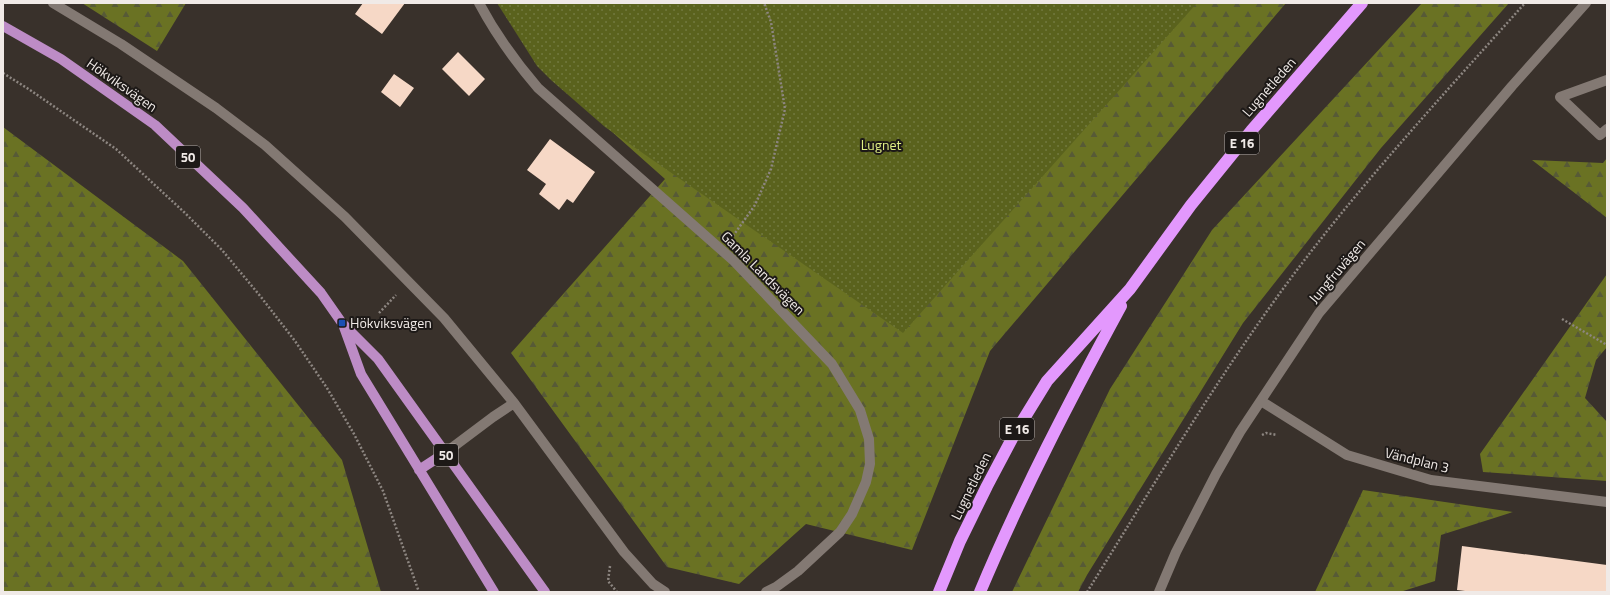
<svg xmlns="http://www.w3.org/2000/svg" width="1610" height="595" viewBox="0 0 1610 595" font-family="'Titillium Web',sans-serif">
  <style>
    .forest { fill: url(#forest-firs) }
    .park { fill: url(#park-dots) }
    .building { fill: #f6d8c6 }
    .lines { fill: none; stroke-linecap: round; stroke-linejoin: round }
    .path { stroke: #8d8681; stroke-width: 2.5; stroke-dasharray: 2 2; stroke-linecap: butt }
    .minor { stroke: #837973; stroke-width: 10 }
    .major { stroke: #bd8cc6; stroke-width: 10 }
    .highway { stroke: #e398fd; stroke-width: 12 }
    .transit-dot { fill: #1a4fb4; stroke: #1d1917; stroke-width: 1.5 }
    .labels { text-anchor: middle; stroke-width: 4; stroke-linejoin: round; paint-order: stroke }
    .shield { fill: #1d1917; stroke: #b1aba9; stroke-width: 1 }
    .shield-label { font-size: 13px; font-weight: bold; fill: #f0eae7 }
    .street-label { font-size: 14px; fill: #f0eae7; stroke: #1d1917 }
    .park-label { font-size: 14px; fill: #e1ef85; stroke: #1d1917 }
    .poi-label { font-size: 14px; fill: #f0eae7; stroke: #1d1917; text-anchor: start }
  </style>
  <defs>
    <pattern id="forest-firs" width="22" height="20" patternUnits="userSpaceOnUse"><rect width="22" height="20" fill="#6a7223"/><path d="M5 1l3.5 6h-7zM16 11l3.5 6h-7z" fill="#575a36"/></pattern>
    <pattern id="park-dots" width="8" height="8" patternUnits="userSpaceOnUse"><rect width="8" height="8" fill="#5a621d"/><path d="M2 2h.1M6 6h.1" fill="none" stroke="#72793e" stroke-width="1.8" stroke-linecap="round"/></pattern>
  </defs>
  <rect width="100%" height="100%" fill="#39312b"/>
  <!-- forest -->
  <path class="forest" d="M82,3H186L157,51Z
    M516,3H1286L990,351L912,550L806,524L739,584L667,567L511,353L665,179L538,66Z
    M1422,3H1509L1381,148L1243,323L1087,575L1078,592H1012L1110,389L1212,230Z
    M3,127L183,261L342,460L381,592H3Z
    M1607,158V218L1532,160L1603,163Z
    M1607,274V347L1596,360L1585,398L1607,422V481L1483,472L1480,454Z
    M1363,490L1513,512L1441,535L1435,581L1400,592H1315Z"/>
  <!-- park -->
  <path class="park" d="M497,3H1197L903,333L605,127L551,80L537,66Z"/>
  <!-- building -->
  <path class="building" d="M363,3H405L382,34L355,14Z
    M458,52L485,79L469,96L442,69Z
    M394,74L414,88L400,107L381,92Z
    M550,139L595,172L573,203L567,199L559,210L539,194L546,184L527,170Z
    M1462,546L1607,565V592H1473L1457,590Z"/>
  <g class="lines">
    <!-- path -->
    <path class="path" d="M3,73L30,90L116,149L185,213L222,250L261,297L295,341L327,388L354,434L383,491L419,592
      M733,236L755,205L771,169L785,109L771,22L764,3
      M379,313L396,295
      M1562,319L1607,345
      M1262,435L1266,433L1277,435
      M610,566L608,581L617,592
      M1087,592C1159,477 1229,357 1313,249C1379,164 1453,84 1525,3"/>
    <!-- minor -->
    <path class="minor" d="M53,3L121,44L216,108L265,145L345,217L444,318L514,403L624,552L653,584L665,592
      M479,3C496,35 514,60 538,88L734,261L832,364L860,410L869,439L870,464L866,482L852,514L840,532L798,571L776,587L766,592
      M1607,80L1560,97L1600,135L1607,129
      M1261,401L1347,455L1431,480L1607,502
      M445,453L493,417L514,403
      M1159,592L1176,552L1216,474L1240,432L1319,313L1512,86L1586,3"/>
    <!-- major -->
    <path class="major" d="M3,26L61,59L155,125L243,208L321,293L342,323L378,359L545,592
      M344,327L361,374L494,592
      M419,470L445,453"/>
    <!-- highway -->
    <path class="highway" d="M939,592L960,541L987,486L1015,433L1047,381L1130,289L1191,205L1251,131L1362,3
      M980,592C1021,494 1070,400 1121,306"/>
  </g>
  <!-- markers -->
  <rect class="transit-dot" x="338" y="319" width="8" height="8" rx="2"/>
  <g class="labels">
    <!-- shield labels -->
    <g class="shield">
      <rect x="1225" y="132" width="34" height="22" rx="3"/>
      <rect x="176" y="146" width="24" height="22" rx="3"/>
      <rect x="1000" y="418" width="34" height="22" rx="3"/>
      <rect x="434" y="444" width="24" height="22" rx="3"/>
    </g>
    <g class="shield-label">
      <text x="1242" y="148">E 16</text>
      <text x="188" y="162">50</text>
      <text x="1017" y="434">E 16</text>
      <text x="446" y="460">50</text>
    </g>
    <!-- street labels -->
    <g class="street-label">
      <text transform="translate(122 85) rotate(35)" y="5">Hökviksvägen</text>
      <text transform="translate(1269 87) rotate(-49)" y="5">Lugnetleden</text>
      <text transform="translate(1337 271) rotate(-50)" y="5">Jungfruvägen</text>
      <text transform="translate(763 273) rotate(45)" y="5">Gamla Landsvägen</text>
      <text transform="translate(1417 460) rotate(14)" y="5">Vändplan 3</text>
      <text transform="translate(971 486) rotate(-64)" y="5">Lugnetleden</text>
    </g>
    <!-- park labels -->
    <g class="park-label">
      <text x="881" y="150">Lugnet</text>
    </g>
    <!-- poi labels -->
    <g class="poi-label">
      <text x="350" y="328">Hökviksvägen</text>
    </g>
  </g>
  <!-- border -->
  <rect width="1610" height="595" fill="none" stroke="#f0eae7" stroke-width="8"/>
</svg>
